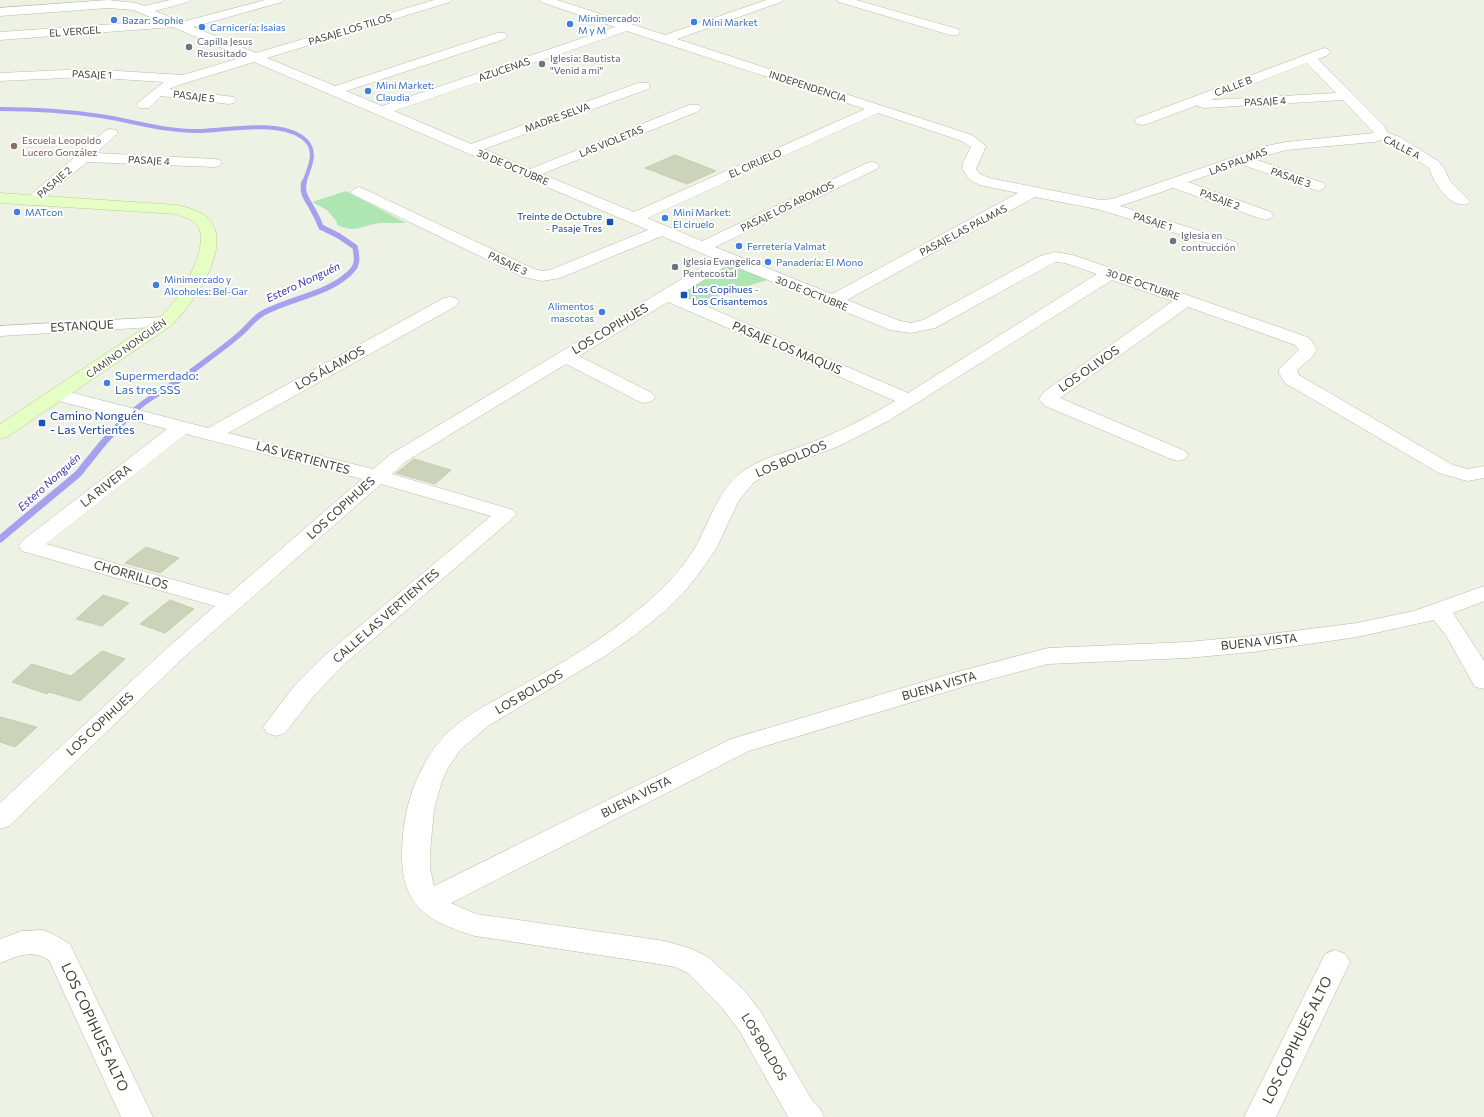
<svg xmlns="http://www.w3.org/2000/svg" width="1484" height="1117" viewBox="0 0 1484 1117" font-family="Commissioner,sans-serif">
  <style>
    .green { fill: #ade6b3 }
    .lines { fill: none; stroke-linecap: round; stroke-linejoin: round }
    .stream-far2 { stroke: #a5a1ee; stroke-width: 4 }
    .stream-far1 { stroke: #a5a1ee; stroke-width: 5.5 }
    .stream { stroke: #a5a1ee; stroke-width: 7 }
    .building { fill: #cdd3ba; stroke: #c5cead }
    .minor-casing { stroke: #b6bda7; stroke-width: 1 }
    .secondary-casing { stroke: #b7ce92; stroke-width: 1 }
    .minor { fill: #fff; fill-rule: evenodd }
    .secondary { fill: #e5fec3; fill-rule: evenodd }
    .shop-dot { fill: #3f7fe0; stroke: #fff; stroke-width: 1.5 }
    .worship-dot { fill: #6b7280; stroke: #fff; stroke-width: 1.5 }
    .education-dot { fill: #8d6e63; stroke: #fff; stroke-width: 1.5 }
    .transit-dot { fill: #1a4fb4; stroke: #fff; stroke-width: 1.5 }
    .labels { text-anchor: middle; stroke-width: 4; stroke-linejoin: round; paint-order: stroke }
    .far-shop-label { font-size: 10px; fill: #366cbe; stroke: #fff; text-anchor: start }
    .far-street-label { font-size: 10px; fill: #404434; stroke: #fff }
    .far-worship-label { font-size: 10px; fill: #5b616d; stroke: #fff; text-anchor: start }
    .far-education-label { font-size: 10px; fill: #785e54; stroke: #fff; text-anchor: start }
    .far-transit-label { font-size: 10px; fill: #164399; stroke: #fff; text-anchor: end }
    .far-water-label { font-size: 11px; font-style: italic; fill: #3930ad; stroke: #fff }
    .street-label { font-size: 12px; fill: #404434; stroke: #fff }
    .shop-label { font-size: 12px; fill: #366cbe; stroke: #fff; text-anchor: start }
    .transit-label { font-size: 12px; fill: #164399; stroke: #fff; text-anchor: start }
    .near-street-label { font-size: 14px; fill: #404434; stroke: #fff }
  </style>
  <rect width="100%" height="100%" fill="#edf2e4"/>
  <!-- green -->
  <path class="green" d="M346,191L406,223C398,223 389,223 380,223C360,225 358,234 337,225V222L327,210L312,202Z
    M728,260L767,280L722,294L702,304L672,294Z"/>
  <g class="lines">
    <!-- stream-far2 -->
    <path class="stream-far2" d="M0,109C33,109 67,111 100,116C133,121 167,132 201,131C230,130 277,120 302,137C320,150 309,167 304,183"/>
    <!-- stream-far1 -->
    <path class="stream-far1" d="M125,419C144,399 170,388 192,371C208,359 225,347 240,334C248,327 254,318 263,313C286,300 328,293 346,276C358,267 358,261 355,247L339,236L321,227C319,222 317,217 314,212C309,201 301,195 304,182"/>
    <!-- stream -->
    <path class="stream" d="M0,539L78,474L103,443L126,418"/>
  </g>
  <!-- building -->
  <path class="building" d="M675,155L716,171L687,184L645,168Z
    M414,459L451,470L435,484L396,473Z
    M146,547L179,558L160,573L125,563Z
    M103,595L129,603L102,626L76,619Z
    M170,600L194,609L165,633L140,624Z
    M102,651L125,659L80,701L49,692L47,694L12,682L32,664L71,676Z
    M0,717L37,727L15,747L0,742Z"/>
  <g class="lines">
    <defs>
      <path id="minor" d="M108,0L136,3L144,6L170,0H190L188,2L155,11L182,22L265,0H284L282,2L193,27L256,53L434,0H452L450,2L267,58L335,86L497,33H505L507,36L505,39L346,91L382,106L615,27L541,2L539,0H557L665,35L766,0H783L781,2L677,39L972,135L986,146L976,169L980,174L989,178L1100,200L1112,199L1266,146L1286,142L1374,133L1343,100L1204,108L1199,107L1198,105L1147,124L1142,125L1137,124L1135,121L1137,118L1324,48L1328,49L1330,52L1328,55L1318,59L1384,126L1388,133L1400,137L1438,161L1444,168L1450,181L1470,201L1467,204C1453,208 1439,190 1433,178C1431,175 1431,172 1430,169C1427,165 1388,141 1382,140C1379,140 1376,142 1373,142L1286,150L1254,159L1323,183L1326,186L1323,189L1318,191L1313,189L1240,164L1188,182L1271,212L1273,215L1271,218L1265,220L1259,218L1173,188L1120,206L1236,242L1238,245L1236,248L1230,250L1224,248L1097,209L1035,197L847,300L900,321L911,323L923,320L1040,256L1055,252L1073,255L1307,337L1311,340L1317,350L1311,358L1297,370L1299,375L1453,465L1468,469L1484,466V478L1467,481L1439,473L1285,383L1279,373V369L1299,350L1295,345L1188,307L1060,398L1185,451L1188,455L1185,459L1178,461L1171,459L1045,406L1039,399L1044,392L1173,301L1112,280L888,421L839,446L775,470L753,483L738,502L717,547L703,568L685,591L664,612L635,635L605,656L488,726L460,750L448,768L442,781L434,809L430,852V868L434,886L731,739L953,673L1048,648L1187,642L1253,636L1357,623L1414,611L1484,586V601L1453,613L1484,661V689L1475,687L1447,637L1434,620L1357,637L1253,652L1187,658L1048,664L969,685L749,751L451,903L476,914L665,941L692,949L708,957L744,990L761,1012L799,1078L812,1100L819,1107L824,1117H788L739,1030L722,1008L688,973L675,967L665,965L475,936C430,922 402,908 402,855C402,806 419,754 459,723C479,707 504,696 526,683C564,662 601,640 634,613C658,594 681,572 696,546C709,522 717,494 738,475C758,458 786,453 810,443C839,432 868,417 895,401L668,302L579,356L652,393L655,397L652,401L645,403L638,401L566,364L405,462L392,474L513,510L517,514L513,518L341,667L313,697L285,733L276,736L267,733L263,727L295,685L325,655L491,516L381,484L182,659L9,826L0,829V803L166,649L215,606L22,551L19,546L22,541L167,429L51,399L49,395L51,391L58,389L208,428L444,298L450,297L456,298L459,302L456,306L228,433L373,469L391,454L715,259L662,236L560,278L542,281L523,277L354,195L351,192L354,189L359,187L364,189L534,269L542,271L550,270L648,230L254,62L179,85L169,89L234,97L236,100L234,103L229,104L161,96L149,108H139L137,105L139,102L164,82L86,77L0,81V73L86,69L183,75L243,57L173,27L0,40V32L159,21L134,10L108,8L0,16V8ZM627,31L865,109L634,212L542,174L699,111L701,108L699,105H689L530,169L484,149L648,89L650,86L648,83H638L471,144L394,111ZM1307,63L1336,93L1211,100ZM878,113L962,141L971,147L963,163L962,169L970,180L980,185L1018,193L832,294L715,247L877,169L879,166L877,163L872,162L867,163L702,241L647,218ZM1055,262L1065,263L1097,274L908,393L680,295L729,264L890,330L911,333L935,328ZM186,434L362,479L228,595L46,544Z
        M837,0H856L958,29L960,32L958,35H950L839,2Z
        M111,129L116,130L118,133L96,153L215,159L220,160L222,163L220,166L215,167L87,162L38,203L33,205L28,203L25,200L28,197L106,130Z
        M165,317L171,318L174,322L171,326L0,336V326Z
        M43,930L53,934L70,944L153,1117H121L49,960C30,949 19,956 0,963V939L22,931Z
        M1335,950L1345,954L1350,962L1276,1117H1244L1325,954Z"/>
      <path id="secondary" d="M0,193L177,205C188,208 200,210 208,218C235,246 192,305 171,326L7,437L0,439V424L159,318C165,312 172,305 177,298C187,283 209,244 198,226C193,220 184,217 177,214L0,203Z"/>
    </defs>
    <!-- minor casing -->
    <use href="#minor" class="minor-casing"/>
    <!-- secondary casing -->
    <use href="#secondary" class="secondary-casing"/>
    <!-- minor -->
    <use href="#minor" class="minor"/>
    <!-- secondary -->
    <use href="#secondary" class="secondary"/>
  </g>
  <!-- markers -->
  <g class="shop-dot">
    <circle cx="114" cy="20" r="4"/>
    <circle cx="694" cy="22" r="4"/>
    <circle cx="570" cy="24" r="4"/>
    <circle cx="202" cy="27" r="4"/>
    <circle cx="368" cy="91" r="4"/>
    <circle cx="17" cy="212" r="4"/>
    <circle cx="665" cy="218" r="4"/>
    <circle cx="739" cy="246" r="4"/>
    <circle cx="768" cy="262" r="4"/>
    <circle cx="156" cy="285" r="4"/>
    <circle cx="602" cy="312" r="4"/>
    <circle cx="107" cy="383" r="4"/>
  </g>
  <g class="worship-dot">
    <circle cx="189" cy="47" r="4"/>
    <circle cx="542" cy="64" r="4"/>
    <circle cx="1173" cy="241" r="4"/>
    <circle cx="675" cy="267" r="4"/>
  </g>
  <circle class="education-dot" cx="14" cy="146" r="4"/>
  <g class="transit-dot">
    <rect x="606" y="218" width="8" height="8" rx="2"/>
    <rect x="680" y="291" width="8" height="8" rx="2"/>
    <rect x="38" y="419" width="8" height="8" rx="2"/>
  </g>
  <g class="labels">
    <!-- far-shop labels -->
    <g class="far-shop-label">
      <text x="578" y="22">Minimercado:<tspan x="578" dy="12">M y M</tspan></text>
      <text x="122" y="24">Bazar: Sophie</text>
      <text x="702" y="26">Mini Market</text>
      <text x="210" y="31">Carnicería: Isaias</text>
      <text x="376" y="89">Mini Market:<tspan x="376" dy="12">Claudia</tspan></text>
      <text x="25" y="216">MATcon</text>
      <text x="673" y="216">Mini Market:<tspan x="673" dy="12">El ciruelo</tspan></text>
      <text x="747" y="250">Ferretería Valmat</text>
      <text x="776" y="266">Panadería: El Mono</text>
      <text x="164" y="283">Minimercado y<tspan x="164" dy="12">Alcoholes: Bel-Gar</tspan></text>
      <text x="594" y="310" text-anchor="end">Alimentos<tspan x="594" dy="12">mascotas</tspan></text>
    </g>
    <!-- far-street labels -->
    <g class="far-street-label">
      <text transform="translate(350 29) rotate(-17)" y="4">PASAJE LOS TILOS</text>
      <text transform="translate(75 31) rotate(-4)" y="4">EL VERGEL</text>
      <text transform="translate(504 69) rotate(-19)" y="4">AZUCENAS</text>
      <text transform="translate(92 74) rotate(2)" y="4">PASAJE 1</text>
      <text transform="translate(808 86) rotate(18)" y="4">INDEPENDENCIA</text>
      <text transform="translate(1233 86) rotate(-21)" y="4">CALLE B</text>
      <text transform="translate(194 96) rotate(7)" y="4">PASAJE 5</text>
      <text transform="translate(1265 101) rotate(-3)" y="4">PASAJE 4</text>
      <text transform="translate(557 117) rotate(-20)" y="4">MADRE SELVA</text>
      <text transform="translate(611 141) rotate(-22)" y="4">LAS VIOLETAS</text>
      <text transform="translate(1402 147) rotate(27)" y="4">CALLE A</text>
      <text transform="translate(149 160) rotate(3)" y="4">PASAJE 4</text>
      <text transform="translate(1238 161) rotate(-20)" y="4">LAS PALMAS</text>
      <text transform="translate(755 163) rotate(-24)" y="4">EL CIRUELO</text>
      <text transform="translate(513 167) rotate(23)" y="4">30 DE OCTUBRE</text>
      <text transform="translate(1291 177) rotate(19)" y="4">PASAJE 3</text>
      <text transform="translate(54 182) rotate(-41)" y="4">PASAJE 2</text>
      <text transform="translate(1220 199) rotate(20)" y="4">PASAJE 2</text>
      <text transform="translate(787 206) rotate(-26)" y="4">PASAJE LOS AROMOS</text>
      <text transform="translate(1153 221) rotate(17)" y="4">PASAJE 1</text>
      <text transform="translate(963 230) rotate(-28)" y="4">PASAJE LAS PALMAS</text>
      <text transform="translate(508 263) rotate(25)" y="4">PASAJE 3</text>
      <text transform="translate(1143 284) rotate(19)" y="4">30 DE OCTUBRE</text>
      <text transform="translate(812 293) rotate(22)" y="4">30 DE OCTUBRE</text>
      <text transform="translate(126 348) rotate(-35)" y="4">CAMINO NONGUÉN</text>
    </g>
    <!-- far-worship labels -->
    <g class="far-worship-label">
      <text x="197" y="45">Capilla Jesus<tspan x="197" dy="12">Resusitado</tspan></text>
      <text x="550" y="62">Iglesia: Bautista<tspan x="550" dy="12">"Venid a mi"</tspan></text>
      <text x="1181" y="239">Iglesia en<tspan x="1181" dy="12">contrucción</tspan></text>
      <text x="683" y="265">Iglesia Evangelica<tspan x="683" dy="12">Pentecostal</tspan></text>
    </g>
    <!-- far-education labels -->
    <g class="far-education-label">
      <text x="22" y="144">Escuela Leopoldo<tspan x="22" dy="12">Lucero González</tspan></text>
    </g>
    <!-- far-transit labels -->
    <g class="far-transit-label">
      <text x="602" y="220">Treinte de Octubre<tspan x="602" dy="12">- Pasaje Tres</tspan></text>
      <text x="692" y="293" text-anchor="start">Los Copihues -<tspan x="692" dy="12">Los Crisantemos</tspan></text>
    </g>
    <!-- far-water labels -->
    <g class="far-water-label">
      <text transform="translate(303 282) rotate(-25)" y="4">Estero Nonguén</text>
      <text transform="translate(49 482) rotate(-42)" y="4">Estero Nonguén</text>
    </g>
    <!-- street labels -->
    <g class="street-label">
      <text transform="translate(82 326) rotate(-3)" y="4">ESTANQUE</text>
      <text transform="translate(610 329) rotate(-31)" y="4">LOS COPIHUES</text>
      <text transform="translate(787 348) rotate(23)" y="4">PASAJE LOS MAQUIS</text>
      <text transform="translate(330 368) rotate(-29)" y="4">LOS ÁLAMOS</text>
      <text transform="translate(1089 369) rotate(-35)" y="4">LOS OLIVOS</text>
      <text transform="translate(303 458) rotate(15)" y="4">LAS VERTIENTES</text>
      <text transform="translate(791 459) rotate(-23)" y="4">LOS BOLDOS</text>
      <text transform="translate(106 486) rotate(-38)" y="4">LA RIVERA</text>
      <text transform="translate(341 508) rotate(-42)" y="4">LOS COPIHUES</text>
      <text transform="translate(131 575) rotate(16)" y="4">CHORRILLOS</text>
      <text transform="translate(386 616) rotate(-41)" y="4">CALLE LAS VERTIENTES</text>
      <text transform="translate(1259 642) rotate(-6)" y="4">BUENA VISTA</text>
      <text transform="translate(939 686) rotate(-16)" y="4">BUENA VISTA</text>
      <text transform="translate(529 692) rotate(-30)" y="4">LOS BOLDOS</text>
      <text transform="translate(100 724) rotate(-43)" y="4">LOS COPIHUES</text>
      <text transform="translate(636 797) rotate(-27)" y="4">BUENA VISTA</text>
      <text transform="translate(764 1047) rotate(59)" y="4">LOS BOLDOS</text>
    </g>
    <!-- shop labels -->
    <g class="shop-label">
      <text x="115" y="380">Supermerdado:<tspan x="115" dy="14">Las tres SSS</tspan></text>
    </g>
    <!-- transit labels -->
    <g class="transit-label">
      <text x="50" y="420">Camino Nonguén<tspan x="50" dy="14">- Las Vertientes</tspan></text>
    </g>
    <!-- near-street labels -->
    <g class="near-street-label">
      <text transform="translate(95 1027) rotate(65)" y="5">LOS COPIHUES ALTO</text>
      <text transform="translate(1297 1040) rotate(-64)" y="5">LOS COPIHUES ALTO</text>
    </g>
  </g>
</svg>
